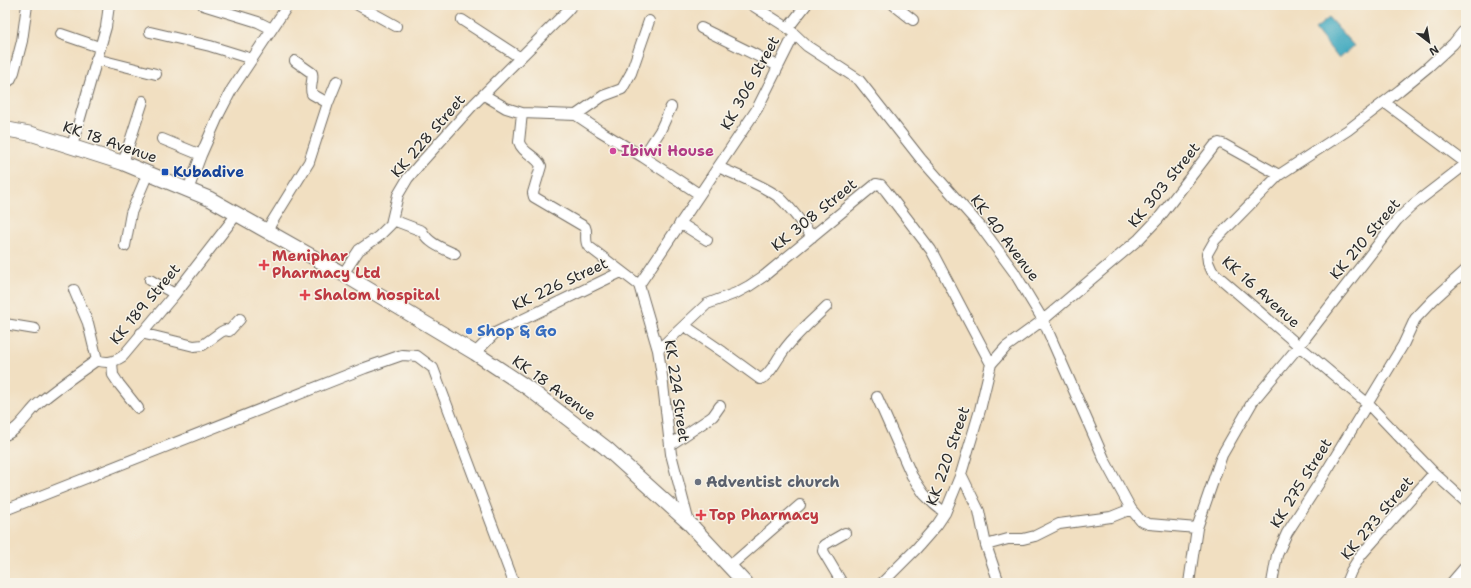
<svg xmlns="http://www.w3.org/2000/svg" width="1471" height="588" viewBox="0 0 1471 588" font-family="'Shantell Sans',sans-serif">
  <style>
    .water { fill: #3fa9bf; stroke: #356a75 }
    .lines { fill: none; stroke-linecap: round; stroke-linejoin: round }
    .street-casing { stroke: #706a60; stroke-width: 12 }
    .secondary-casing { stroke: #706a60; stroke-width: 16 }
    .street { stroke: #fff; stroke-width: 10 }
    .secondary { stroke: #fff; stroke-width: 14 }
    .hotel-dot { fill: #d1479c; stroke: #f7f3e8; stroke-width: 1.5 }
    .transit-dot { fill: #1a4fb4; stroke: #f7f3e8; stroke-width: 1.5 }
    .health-dot { fill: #e0444e; stroke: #f7f3e8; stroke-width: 1.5 }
    .shop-dot { fill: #3f7fe0; stroke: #f7f3e8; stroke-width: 1.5 }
    .worship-dot { fill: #6b7280; stroke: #f7f3e8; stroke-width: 1.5 }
    .labels { text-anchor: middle; stroke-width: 3; stroke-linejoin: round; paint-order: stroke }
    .street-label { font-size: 15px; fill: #2b2b2b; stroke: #f7f3e8 }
    .hotel-label { font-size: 15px; font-weight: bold; fill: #b23c85; stroke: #f7f3e8; text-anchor: start }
    .transit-label { font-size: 15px; font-weight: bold; fill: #164399; stroke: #f7f3e8; text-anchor: start }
    .health-label { font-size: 15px; font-weight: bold; fill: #be3a42; stroke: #f7f3e8; text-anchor: start }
    .shop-label { font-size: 15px; font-weight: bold; fill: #366cbe; stroke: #f7f3e8; text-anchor: start }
    .worship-label { font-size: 15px; font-weight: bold; fill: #5b616d; stroke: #f7f3e8; text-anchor: start }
  </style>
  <rect width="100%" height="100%" fill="#f7f3e8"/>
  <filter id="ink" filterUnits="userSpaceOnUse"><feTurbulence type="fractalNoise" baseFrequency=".025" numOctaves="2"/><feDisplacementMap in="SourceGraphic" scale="8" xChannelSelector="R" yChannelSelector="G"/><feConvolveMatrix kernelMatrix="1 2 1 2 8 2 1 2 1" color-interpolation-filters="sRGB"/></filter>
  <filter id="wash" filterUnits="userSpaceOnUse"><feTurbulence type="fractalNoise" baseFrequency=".012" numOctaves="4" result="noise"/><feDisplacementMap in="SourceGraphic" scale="16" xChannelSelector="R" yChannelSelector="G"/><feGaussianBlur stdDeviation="0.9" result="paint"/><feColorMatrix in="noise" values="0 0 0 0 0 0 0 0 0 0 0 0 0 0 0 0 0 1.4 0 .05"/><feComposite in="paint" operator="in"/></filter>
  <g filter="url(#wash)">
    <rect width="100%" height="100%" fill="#f1dfc1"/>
    <!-- water -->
    <path class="water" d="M1329,18L1354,46L1339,59L1315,29Z"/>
  </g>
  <g filter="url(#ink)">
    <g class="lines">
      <defs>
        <path id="street" d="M203,5L258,22L272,29
          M358,5L396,26
          M752,5L788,28L807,46L859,80L921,159L981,227L1014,272L1043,320L1105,461L1131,509L1141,521L1149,524L1197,528
          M894,5L913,20
          M462,20L519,57
          M701,28L778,66
          M788,28L806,5
          M1466,28L1453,44L1428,67L1400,90L1348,130L1279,175L1215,240L1207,254L1208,262L1212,271L1299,346L1367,403L1434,473L1466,502
          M150,32L210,46L252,59
          M61,34L99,47
          M96,59L156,74
          M295,61L312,73C314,80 309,87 312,94L328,103
          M5,83L10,80L14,72L22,41L27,5
          M484,95L506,108L522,113L576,115L600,131L643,157L699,194
          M1384,102L1466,163
          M522,113L519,142C522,153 537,156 541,166L533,193L534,197L585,227C588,233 584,240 588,246L639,285L658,350L662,376L671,454L689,523
          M576,115L603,96L622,89L631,73L649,21
          M162,139L201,155
          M72,146L106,27L109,5
          M643,157L660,131L671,107
          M123,163L143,101
          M718,167C736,175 765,186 780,198C792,209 802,223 812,237
          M188,190L201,155L219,114L232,89L288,5
          M393,220L422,231C429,244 442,248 455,254
          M680,223L707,240
          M267,230L309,162L328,103L337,81
          M125,246L131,213L148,173
          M343,274L359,250L378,237L391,224L398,195L408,178L419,165L473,105L566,12L572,5
          M150,280L175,294
          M639,285L757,109L794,35
          M74,290L88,323L97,360
          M5,324L35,329
          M685,326L723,352L760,379C769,376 775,363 780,356C792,337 811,322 827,306
          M141,333L194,346L203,345L221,332L225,330L229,331L240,319
          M658,350L707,304L736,293L749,286L764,276L876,184L881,185L886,191L931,250L991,364L1006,347L1043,320L1139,239L1159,218L1215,145L1219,143L1223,144L1279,175
          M475,353L495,333L621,272
          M112,362L113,375L119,384L138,408
          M877,397L912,476L924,494L934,504L945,513
          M5,435C19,430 28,413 39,403C57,388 77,374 97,360C107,364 114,362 123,356L175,294L237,214
          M670,445L709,419L713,416L720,406
          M961,474L979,511L986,545L999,583
          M5,510L365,368L402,355L417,356L433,368L514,583
          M986,545L1008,539H1023L1035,536L1059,524L1111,517L1131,509
          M730,566L800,505
          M842,583L823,551L824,545L845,533
          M882,583L916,549L937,525L945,513L961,474L980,410L991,364
          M1189,583L1197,528L1222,455L1253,401L1299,346L1397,220L1414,204L1466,164
          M1272,583L1277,555L1287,533L1323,477L1403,345L1415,319L1433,300L1466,270
          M1346,583L1351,571L1361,555L1434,473"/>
        <path id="secondary" d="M5,129L32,134L123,163L210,199L343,274L475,353L528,388L606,448L689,523L745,583
          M1454,583L1466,569"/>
      </defs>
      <!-- street casing -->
      <use href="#street" class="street-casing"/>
      <!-- secondary casing -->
      <use href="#secondary" class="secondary-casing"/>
      <!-- street -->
      <use href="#street" class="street"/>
      <!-- secondary -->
      <use href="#secondary" class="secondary"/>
    </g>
  </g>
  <!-- markers -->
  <circle class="hotel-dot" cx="613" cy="151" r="4"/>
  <rect class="transit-dot" x="161" y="168" width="8" height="8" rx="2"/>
  <g class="health-dot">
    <path d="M262 259h4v4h4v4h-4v4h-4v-4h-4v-4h4z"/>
    <path d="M303 289h4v4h4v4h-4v4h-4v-4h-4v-4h4z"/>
    <path d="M699 509h4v4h4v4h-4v4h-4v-4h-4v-4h4z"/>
  </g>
  <circle class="shop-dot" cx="469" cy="331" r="4"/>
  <circle class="worship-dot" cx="698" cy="482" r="4"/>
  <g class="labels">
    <!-- street labels -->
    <g class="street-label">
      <text transform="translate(750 83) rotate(-61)" y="5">KK 306 Street</text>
      <text transform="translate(428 136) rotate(-49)" y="5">KK 228 Street</text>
      <text transform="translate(110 142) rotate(19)" y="5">KK 18 Avenue</text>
      <text transform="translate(1164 185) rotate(-51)" y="5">KK 303 Street</text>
      <text transform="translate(814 215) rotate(-39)" y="5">KK 308 Street</text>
      <text transform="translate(1005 238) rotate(53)" y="5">KK 40 Avenue</text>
      <text transform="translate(1365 239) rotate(-50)" y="5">KK 210 Street</text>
      <text transform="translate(560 284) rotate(-25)" y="5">KK 226 Street</text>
      <text transform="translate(1261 292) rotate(42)" y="5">KK 16 Avenue</text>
      <text transform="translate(145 304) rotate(-50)" y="5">KK 189 Street</text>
      <text transform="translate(554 388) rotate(36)" y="5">KK 18 Avenue</text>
      <text transform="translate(677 391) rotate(82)" y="5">KK 224 Street</text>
      <text transform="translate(948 456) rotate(-71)" y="5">KK 220 Street</text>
      <text transform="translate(1301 483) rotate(-58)" y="5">KK 275 Street</text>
      <text transform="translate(1377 518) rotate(-50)" y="5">KK 273 Street</text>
    </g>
    <!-- hotel labels -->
    <g class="hotel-label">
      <text x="621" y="156">Ibiwi House</text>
    </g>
    <!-- transit labels -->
    <g class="transit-label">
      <text x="173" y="177">Kubadive</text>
    </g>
    <!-- health labels -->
    <g class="health-label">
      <text x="272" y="261">Meniphar<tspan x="272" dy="17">Pharmacy Ltd</tspan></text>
      <text x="314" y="300">Shalom hospital</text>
      <text x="709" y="520">Top Pharmacy</text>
    </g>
    <!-- shop labels -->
    <g class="shop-label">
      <text x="477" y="336">Shop &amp; Go</text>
    </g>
    <!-- worship labels -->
    <g class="worship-label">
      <text x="706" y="487">Adventist church</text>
    </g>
  </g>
  <!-- margin -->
  <rect width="1471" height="588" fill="none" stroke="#f7f3e8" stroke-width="20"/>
  <!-- north arrow -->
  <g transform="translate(1429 42) rotate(149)" stroke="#f7f3e8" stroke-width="3" paint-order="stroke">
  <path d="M0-3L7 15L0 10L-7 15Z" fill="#2b2b2b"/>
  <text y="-6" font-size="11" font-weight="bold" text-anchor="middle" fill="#2b2b2b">N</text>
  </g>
</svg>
